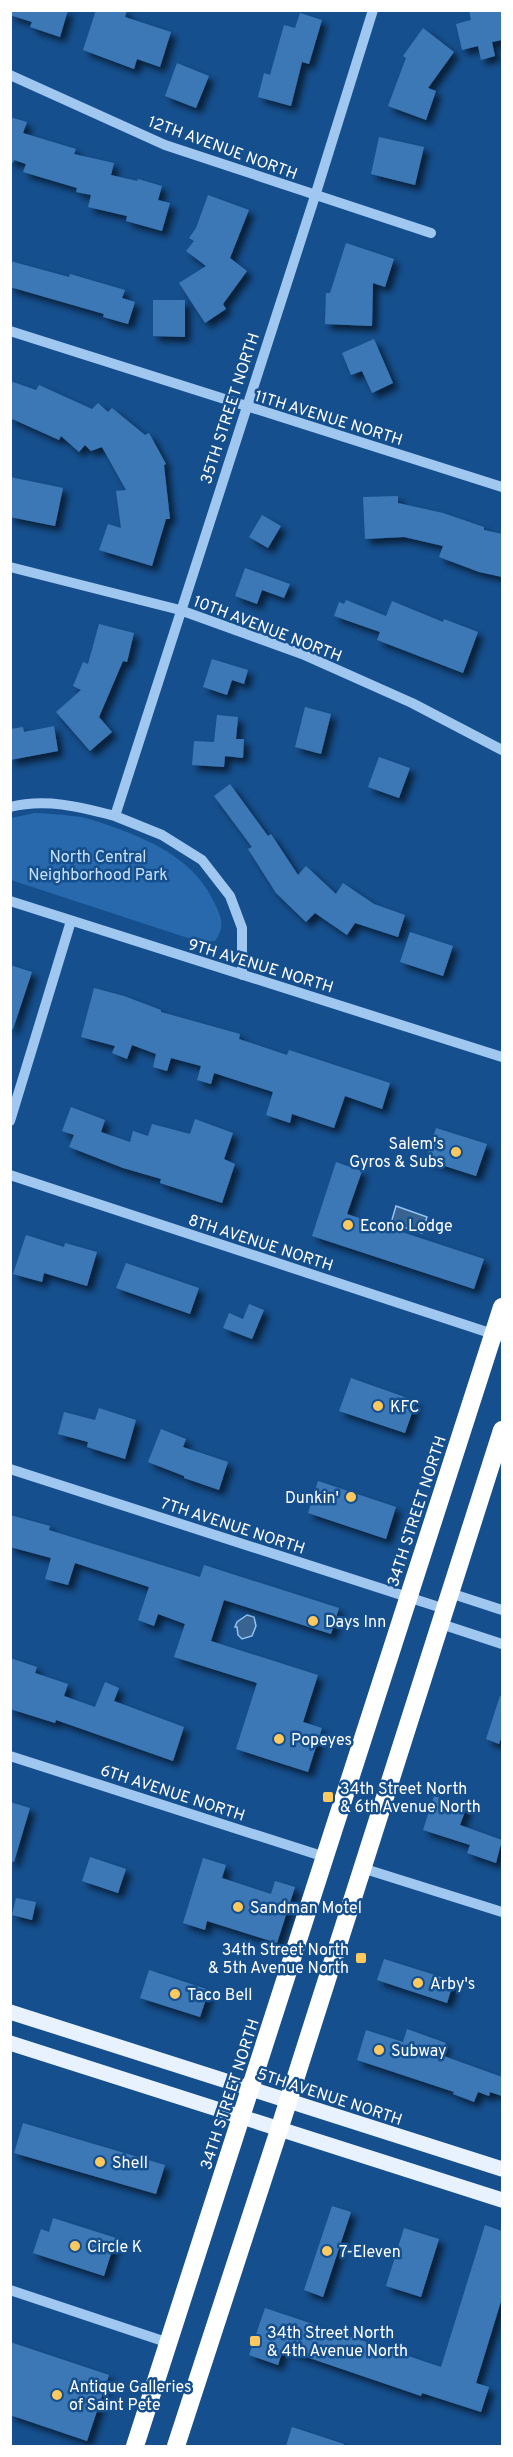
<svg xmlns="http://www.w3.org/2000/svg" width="513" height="2457" viewBox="0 0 513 2457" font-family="Overpass,sans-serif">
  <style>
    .green { fill: #2769ac }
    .water { fill: #396491; stroke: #91c3f3; stroke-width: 1.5 }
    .building { fill: #3d78b6; filter: url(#shadow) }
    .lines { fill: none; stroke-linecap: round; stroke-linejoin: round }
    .minor { stroke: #9fc7f0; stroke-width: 10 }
    .major { stroke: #e8f2ff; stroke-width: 15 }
    .highway { stroke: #fff; stroke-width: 18 }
    .poi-dot { fill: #ffc95e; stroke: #154f8d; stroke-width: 2 }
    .labels { text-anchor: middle; stroke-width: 5; stroke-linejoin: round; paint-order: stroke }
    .street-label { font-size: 16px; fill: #fff; stroke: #154f8d }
    .park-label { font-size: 16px; fill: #c6e0fb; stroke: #154f8d }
    .poi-label { font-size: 16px; fill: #fff; stroke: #154f8d; text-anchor: start }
  </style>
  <defs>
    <filter id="shadow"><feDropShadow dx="5.5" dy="5.5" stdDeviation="3" flood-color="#0009"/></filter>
  </defs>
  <rect width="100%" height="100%" fill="#154f8d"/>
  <!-- green -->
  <path class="green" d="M35,813C48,814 60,814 72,816C87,817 102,823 116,828C157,843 196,862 215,904C222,919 225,927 215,941L200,942L11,880V818Z"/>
  <!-- water -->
  <path class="water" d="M396,1206L427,1217L422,1233L391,1223Z
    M247,1615L254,1617L256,1626L252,1636L242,1639L238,1635L237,1627H235L237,1622Z"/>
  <!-- building -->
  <path class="building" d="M10,10H68L60,37L30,27L32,22L10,15Z
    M96,10H127L125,17L171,32L160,67L137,59L134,69L83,50Z
    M469,10H502V40L492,42L495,56L481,60L478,46L462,50L456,24L471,20Z
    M300,13L322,20L309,64L302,62L291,106L258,97L264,73L270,75L284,25L295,28Z
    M423,28L454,52L428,88L436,91L426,120L388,106L406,58L403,56Z
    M177,63L209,76L196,108L165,96Z
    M10,117L27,122L23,133L76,149L74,154L114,163L111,175L137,181L138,179L162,186L158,200L170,203L162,231L126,221L127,216L88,207L91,195L76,192L77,188L23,172L26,164L14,160L13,163L10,162Z
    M379,137L424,147L415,185L371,174Z
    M208,195L249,210L230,258L247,271L223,304L226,309L205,323L179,283L206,266L186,251L194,241L189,238L196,228Z
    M346,243L394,259L385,287L373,283L372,326L325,324L326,293H330Z
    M10,261L69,277L70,274L125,290L122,298L135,302L128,324L103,317L104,314L10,287Z
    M153,300H185V337L153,336Z
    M374,339L393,383L372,393L362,371L351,375L342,353Z
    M10,381L36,390L39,385L92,409L98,403L108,412L112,408L145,435L149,433L166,464L164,465L170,519H166L152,566L99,550L108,524L121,528L116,491L126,490L102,447L91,451L85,445L79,452L61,436L59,440L10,418Z
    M10,477L63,488L55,526L10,517Z
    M398,496V503L443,513L484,527V530L502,534V577L479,572L439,557L443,546L404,537L365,539L363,497Z
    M262,515L281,526L268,548L249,537Z
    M245,568L290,584L284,598L262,590L257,604L235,596Z
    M346,600L386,616L392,601L443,622L444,619L478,632L463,673L377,640L380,632L334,616L339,602L344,604Z
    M99,624L134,633L127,662L123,661L99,717L112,732L90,751L56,712L81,690L73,686L83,662L88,664Z
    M212,659L248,670L244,684L232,680L227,695L203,687Z
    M305,707L331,714L321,754L295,747Z
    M217,715L238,717L236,739H244L243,758L225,756L224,767L192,765L194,741L214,742Z
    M54,726L58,751L10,760V729L23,727L24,732Z
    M379,757L410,768L399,798L368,787Z
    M230,784L268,836L271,834L298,875L306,866L336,894L343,883L374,904L405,915L398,937L355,923L347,935L315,913L306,922L276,893L248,849L252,847L214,796Z
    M410,932L453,946L443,976L400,962Z
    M10,965L32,972L13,1029H10Z
    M94,988L124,996L161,1010V1012L240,1034L239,1039L287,1055L289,1050L390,1083L382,1109L345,1096L334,1128L292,1114L290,1123L266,1115L273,1092L214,1073L211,1084L197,1080L201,1066L171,1058L167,1071L153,1067L156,1054L132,1045L127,1059L112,1053L115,1046L81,1037Z
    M71,1107L105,1120L101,1132L130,1142L133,1131L148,1136L152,1124L190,1134L195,1119L233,1133L224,1159L235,1164L222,1203L160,1183L161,1179L123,1168L69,1147L74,1135L62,1131Z
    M436,1128L487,1144L476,1176L426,1160Z
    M336,1162L362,1171L347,1214L484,1259L474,1289L312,1236Z
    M26,1235L64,1247L65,1243L97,1252L87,1286L44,1273L42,1282L13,1274Z
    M126,1263L199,1288L190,1314L116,1288Z
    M249,1304L264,1310L252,1339L223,1328L229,1313L243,1319Z
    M351,1378L416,1401L405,1433L339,1411Z
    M99,1408L136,1420L125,1459L87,1447L88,1442L58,1434L64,1412L95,1420Z
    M161,1429L186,1439L183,1447L228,1462L219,1490L184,1478V1476L148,1462Z
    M318,1481L396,1507L386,1539L308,1513Z
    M10,1515L50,1526L49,1530L200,1577L204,1565L339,1608L331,1634L224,1600L211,1641L318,1675L303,1722L322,1728L308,1772L236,1749L257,1683L174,1657L185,1624L158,1614L154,1626L138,1620L149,1587L75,1563L68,1585L45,1579L51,1558L10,1547Z
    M10,1658L37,1667L35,1673L68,1684L64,1696L95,1707L105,1682L119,1688L114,1701L184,1727L173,1761L56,1720L55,1723L10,1709Z
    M500,1696H502V1735L499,1744L486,1739Z
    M434,1796L467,1806L460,1825L502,1840L496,1863L467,1853L470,1845L423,1830Z
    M10,1802L30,1808L14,1862L10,1861Z
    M90,1857L126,1869L118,1893L82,1881Z
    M203,1858L226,1865L222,1878L271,1894L275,1881L295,1887L277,1943L207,1921L205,1930L183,1923Z
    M16,1898L36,1902L32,1920L12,1915Z
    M384,1959L454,1981L447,2003L377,1980Z
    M149,1970L209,1990L200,2017L140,1998Z
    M407,2029L446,2043L441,2055L502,2077V2096L490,2092L489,2096L478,2092L474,2102L453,2094L454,2092L357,2060L366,2030L403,2042Z
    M23,2123L165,2165L156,2194L14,2153Z
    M332,2206L351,2212L323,2297L304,2290Z
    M53,2218L116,2238L104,2276L33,2253L41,2229L49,2232Z
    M485,2225L502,2231V2298L476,2383L489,2387L481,2412L422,2393L421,2396L283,2349L278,2365L249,2355L265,2308L441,2367Z
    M404,2228L439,2239L421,2297L386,2286Z
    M10,2342L109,2375L87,2441L10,2415Z
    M292,2427L344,2444V2446H286Z"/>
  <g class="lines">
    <!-- minor -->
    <path class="minor" d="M10,75L165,145L431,233
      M10,331L502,487
      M10,567L180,610L302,654L412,703L502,750
      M10,807C46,798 80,807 115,816L315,196L373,10
      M115,816L162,835L202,860L230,896L242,928V975
      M10,901L502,1057
      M10,1121L71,921
      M10,1175L502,1337
      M10,1469L445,1609
      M450,1593L502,1610
      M441,1624L502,1644
      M10,1756L325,1857
      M362,1868L502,1912
      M10,2290L169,2343"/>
    <!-- major -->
    <path class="major" d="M10,2012L502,2169
      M10,2043L502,2200"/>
    <!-- highway -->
    <path class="highway" d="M135,2446L502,1307
      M176,2446L279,2130L502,1430"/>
  </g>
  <!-- markers -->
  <g class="poi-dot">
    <circle cx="456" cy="1152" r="6"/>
    <circle cx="348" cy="1225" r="6"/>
    <circle cx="378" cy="1406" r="6"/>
    <circle cx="351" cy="1497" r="6"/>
    <circle cx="313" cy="1621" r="6"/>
    <circle cx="279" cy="1739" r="6"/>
    <rect x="322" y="1791" width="12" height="12" rx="3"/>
    <circle cx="238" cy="1907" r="6"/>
    <rect x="355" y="1952" width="12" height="12" rx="3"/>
    <circle cx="418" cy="1983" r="6"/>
    <circle cx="175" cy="1994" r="6"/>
    <circle cx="379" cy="2050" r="6"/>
    <circle cx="100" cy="2162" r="6"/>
    <circle cx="75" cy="2246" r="6"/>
    <circle cx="327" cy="2251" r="6"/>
    <rect x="249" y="2335" width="12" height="12" rx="3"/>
    <circle cx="57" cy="2395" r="6"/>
  </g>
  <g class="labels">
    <!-- street labels -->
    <g class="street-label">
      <text transform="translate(223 147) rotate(20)" y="6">12TH AVENUE NORTH</text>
      <text transform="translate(229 408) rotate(-72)" y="6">35TH STREET NORTH</text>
      <text transform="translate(329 417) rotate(17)" y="6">11TH AVENUE NORTH</text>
      <text transform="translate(268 628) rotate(21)" y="6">10TH AVENUE NORTH</text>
      <text transform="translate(261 965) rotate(17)" y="6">9TH AVENUE NORTH</text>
      <text transform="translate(261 1242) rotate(18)" y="6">8TH AVENUE NORTH</text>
      <text transform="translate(416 1511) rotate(-72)" y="6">34TH STREET NORTH</text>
      <text transform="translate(233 1525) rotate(18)" y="6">7TH AVENUE NORTH</text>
      <text transform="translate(173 1792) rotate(18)" y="6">6TH AVENUE NORTH</text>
      <text transform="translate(229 2094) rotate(-72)" y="6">34TH STREET NORTH</text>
      <text transform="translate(330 2096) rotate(18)" y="6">5TH AVENUE NORTH</text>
    </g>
    <!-- park labels -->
    <g class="park-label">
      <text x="98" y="862">North Central<tspan x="98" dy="18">Neighborhood Park</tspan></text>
    </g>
    <!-- poi labels -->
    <g class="poi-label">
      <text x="444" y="1149" text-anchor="end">Salem's<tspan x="444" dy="18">Gyros &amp; Subs</tspan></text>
      <text x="360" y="1231">Econo Lodge</text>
      <text x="390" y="1412">KFC</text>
      <text x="339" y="1503" text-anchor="end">Dunkin'</text>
      <text x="325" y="1627">Days Inn</text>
      <text x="291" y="1745">Popeyes</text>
      <text x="340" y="1794">34th Street North<tspan x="340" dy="18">&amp; 6th Avenue North</tspan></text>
      <text x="250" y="1913">Sandman Motel</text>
      <text x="349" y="1955" text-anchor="end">34th Street North<tspan x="349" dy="18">&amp; 5th Avenue North</tspan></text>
      <text x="430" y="1989">Arby's</text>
      <text x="187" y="2000">Taco Bell</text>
      <text x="391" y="2056">Subway</text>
      <text x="112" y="2168">Shell</text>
      <text x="87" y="2252">Circle K</text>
      <text x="339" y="2257">7-Eleven</text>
      <text x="267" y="2338">34th Street North<tspan x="267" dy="18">&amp; 4th Avenue North</tspan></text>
      <text x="69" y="2392">Antique Galleries<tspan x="69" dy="18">of Saint Pete</tspan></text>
    </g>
  </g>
  <!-- border -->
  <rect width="513" height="2457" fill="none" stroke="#ffffff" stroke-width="24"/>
</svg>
